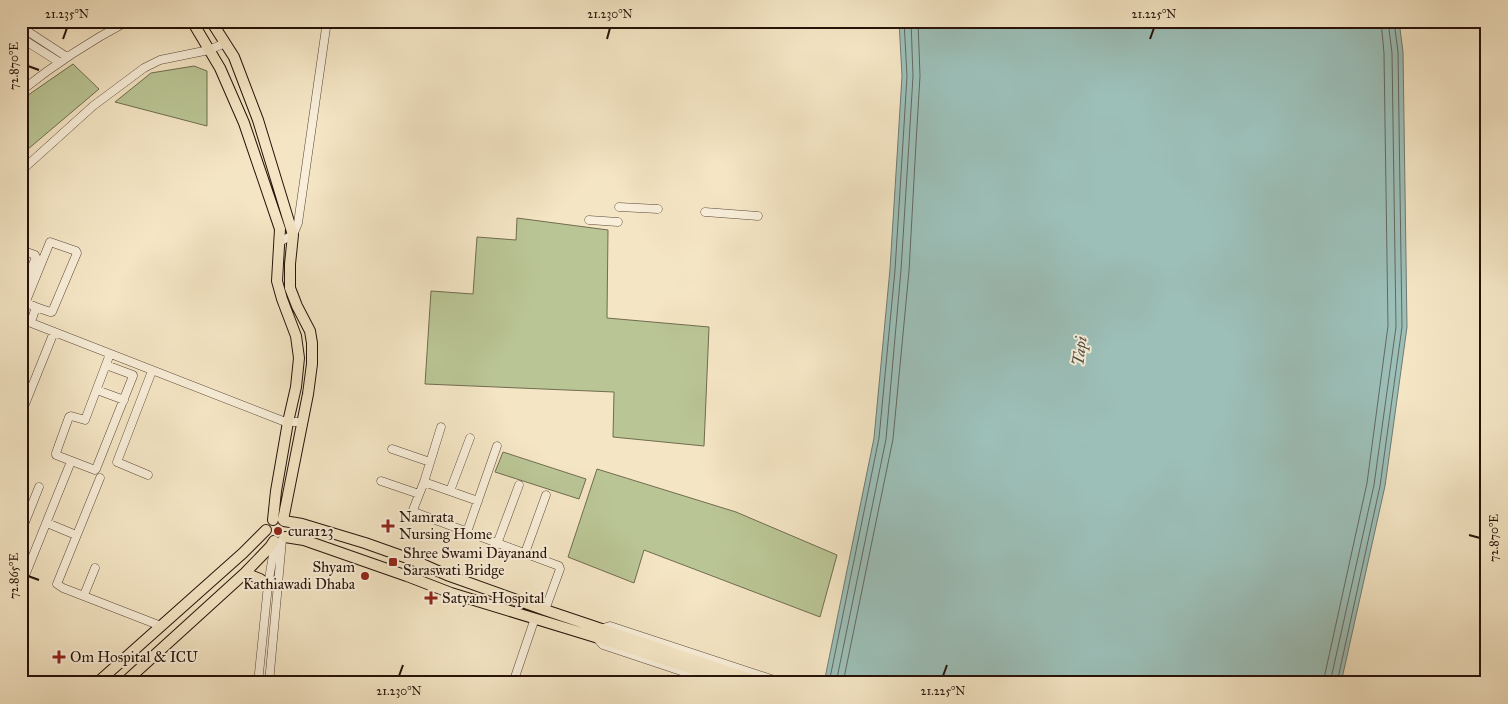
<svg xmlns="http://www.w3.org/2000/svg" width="1508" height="704" viewBox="0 0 1508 704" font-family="'IM FELL Great Primer',serif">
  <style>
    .green { fill: #bac595; stroke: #706c4f }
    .water { fill: #9cbfb8; stroke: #6d7a72 }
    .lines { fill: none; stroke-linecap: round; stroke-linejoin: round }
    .shore { stroke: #626860; stroke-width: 1 }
    .minor-casing { stroke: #5a4738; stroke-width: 9 }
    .major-casing { stroke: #271209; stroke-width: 12 }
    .minor { stroke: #f8eed9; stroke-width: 8 }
    .major { stroke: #f4e5c4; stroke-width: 10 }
    .ticks { fill: none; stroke: #271209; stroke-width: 2 }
    .poi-dot { fill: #8f2418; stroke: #f8eed9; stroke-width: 2 }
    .labels { text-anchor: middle; stroke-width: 4; stroke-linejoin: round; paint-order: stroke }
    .poi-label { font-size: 15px; fill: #271209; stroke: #f8eed9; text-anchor: start }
    .water-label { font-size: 16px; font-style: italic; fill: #504f46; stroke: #f8eed9 }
    .neatline { fill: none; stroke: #271209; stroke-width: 2 }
    .ticks-label { font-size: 12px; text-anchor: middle; fill: #271209 }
  </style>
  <rect width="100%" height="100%" fill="#f4e5c4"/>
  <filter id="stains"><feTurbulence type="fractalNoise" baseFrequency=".004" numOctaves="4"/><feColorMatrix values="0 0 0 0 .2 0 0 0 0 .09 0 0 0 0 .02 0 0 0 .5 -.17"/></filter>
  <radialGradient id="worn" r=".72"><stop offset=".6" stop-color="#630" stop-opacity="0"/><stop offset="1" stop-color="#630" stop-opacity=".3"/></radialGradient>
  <!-- green -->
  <path class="green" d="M73,64L99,89L21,155V100Z
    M194,66L207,71V126L115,102L151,73Z
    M517,218L608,230L607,318L709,327L704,446L613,437L614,392L425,384L431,291L473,294L477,237L516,240Z
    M503,452L586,479L579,499L495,472Z
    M597,469L736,512L837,555L820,617L644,550L634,583L568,557Z"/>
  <!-- water -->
  <path class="water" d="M899,21H1399L1403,52L1407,327L1385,486L1341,683H824L874,438L890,269L898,141L902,76Z"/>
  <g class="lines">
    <!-- shore -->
    <path class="shore" d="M829,683L879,438L895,270L903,142L907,76L904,21
      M836,683L886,439L901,270L909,142L913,76L911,21
      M843,683L893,439L909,271L916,143L920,76L918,21
      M1323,683L1367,483L1388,326L1384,53L1381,21
      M1330,683L1374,485L1396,327L1392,53L1388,21
      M1337,683L1380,486L1402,327L1398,52L1394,21"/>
    <defs>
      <path id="minor" d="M21,27L67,57
        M21,38L59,62
        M21,91C55,64 90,41 128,21
        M21,171L93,106L144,68L160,60L209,50L225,43
        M619,207L658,209
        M705,212L758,216
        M589,220L618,222
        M279,242L293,235L298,223L327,21
        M21,250L35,255L36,257L21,294
        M21,319L283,421L288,422H303
        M31,322L36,307L26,303V301L50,242L76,251L77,253L52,312H50L36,307
        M106,365L133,375V376L96,469L95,470L56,455V453L69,417L71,416L85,420L110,354
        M97,390L124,400
        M21,414L54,332
        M441,427L424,482L413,510L414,512L559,566L560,569L545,610
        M392,449L430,462
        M148,475L117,462L152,371
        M100,478L57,584L63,588L161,626
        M381,481L419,494
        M424,482L478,501
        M450,491L470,438
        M47,523L76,535
        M21,532L39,487
        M467,532L497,446
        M497,544L519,485
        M525,553L546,495
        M26,573L70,464
        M84,595L95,568
        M600,629L610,626L783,683
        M596,637L603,645L717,683
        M21,679L30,683
        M258,683L268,585L275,543
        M269,683L282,540
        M513,683L535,618"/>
      <path id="major" d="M192,21L220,68L244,123L280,229L277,281L282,299L296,336L299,358L296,387L288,422L276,491L273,520
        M211,21L234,57L258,120L293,235L290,264V288L297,306L310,331L312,343V364L308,394L283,520
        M284,521L302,524L365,543L413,560L447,575L545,610L762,683
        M285,537L304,540L407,576L451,593L605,640L735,683
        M245,573L260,579L268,585
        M97,683L243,553L266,530
        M124,683L245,573L270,547L274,541"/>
    </defs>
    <!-- minor casing -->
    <use href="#minor" class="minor-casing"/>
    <!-- major casing -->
    <use href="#major" class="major-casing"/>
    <!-- minor -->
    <use href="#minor" class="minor"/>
    <!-- major -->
    <use href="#major" class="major"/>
  </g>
  <!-- ticks -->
  <path class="ticks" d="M63,39L67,28M607,39L610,28M1150,39L1154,28M28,66L39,70M1469,535L1480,538M28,576L39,580M399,676L403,665M943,676L947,665"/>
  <!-- markers -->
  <g class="poi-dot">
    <path d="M385.5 518.5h5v5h5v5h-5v5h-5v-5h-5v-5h5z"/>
    <circle cx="278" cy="531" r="5"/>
    <rect x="388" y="557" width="10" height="10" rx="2.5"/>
    <circle cx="365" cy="576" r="5"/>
    <path d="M428.5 590.5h5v5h5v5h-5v5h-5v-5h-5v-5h5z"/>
    <path d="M56.5 649.5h5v5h5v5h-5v5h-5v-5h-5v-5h5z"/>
  </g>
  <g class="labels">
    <!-- poi labels -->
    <g class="poi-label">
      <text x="399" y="522">Namrata<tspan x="399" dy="17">Nursing Home</tspan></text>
      <text x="288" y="536">cura123</text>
      <text x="403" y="558">Shree Swami Dayanand<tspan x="403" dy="17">Saraswati Bridge</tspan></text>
      <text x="355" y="572" text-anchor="end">Shyam<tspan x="355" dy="17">Kathiawadi Dhaba</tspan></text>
      <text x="442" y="603">Satyam Hospital</text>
      <text x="70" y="662">Om Hospital &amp; ICU</text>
    </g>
    <!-- water labels -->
    <g class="water-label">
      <text transform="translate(1079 351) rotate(-82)" y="6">Tapi</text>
    </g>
  </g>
  <!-- margin -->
  <rect width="1508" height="704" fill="none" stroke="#f4e5c4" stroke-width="55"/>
  <rect x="28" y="28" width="1452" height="648" class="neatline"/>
  <g class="ticks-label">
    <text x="67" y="18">21.235°N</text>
    <text x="610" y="18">21.230°N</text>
    <text x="1154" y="18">21.225°N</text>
    <text transform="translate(14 66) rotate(-90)" y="4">72.870°E</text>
    <text transform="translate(1494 538) rotate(-90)" y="4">72.870°E</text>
    <text transform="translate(14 576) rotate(-90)" y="4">72.865°E</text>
    <text x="399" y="695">21.230°N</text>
    <text x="943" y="695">21.225°N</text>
  </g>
  <rect width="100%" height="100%" filter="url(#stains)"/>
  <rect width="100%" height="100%" fill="url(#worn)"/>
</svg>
